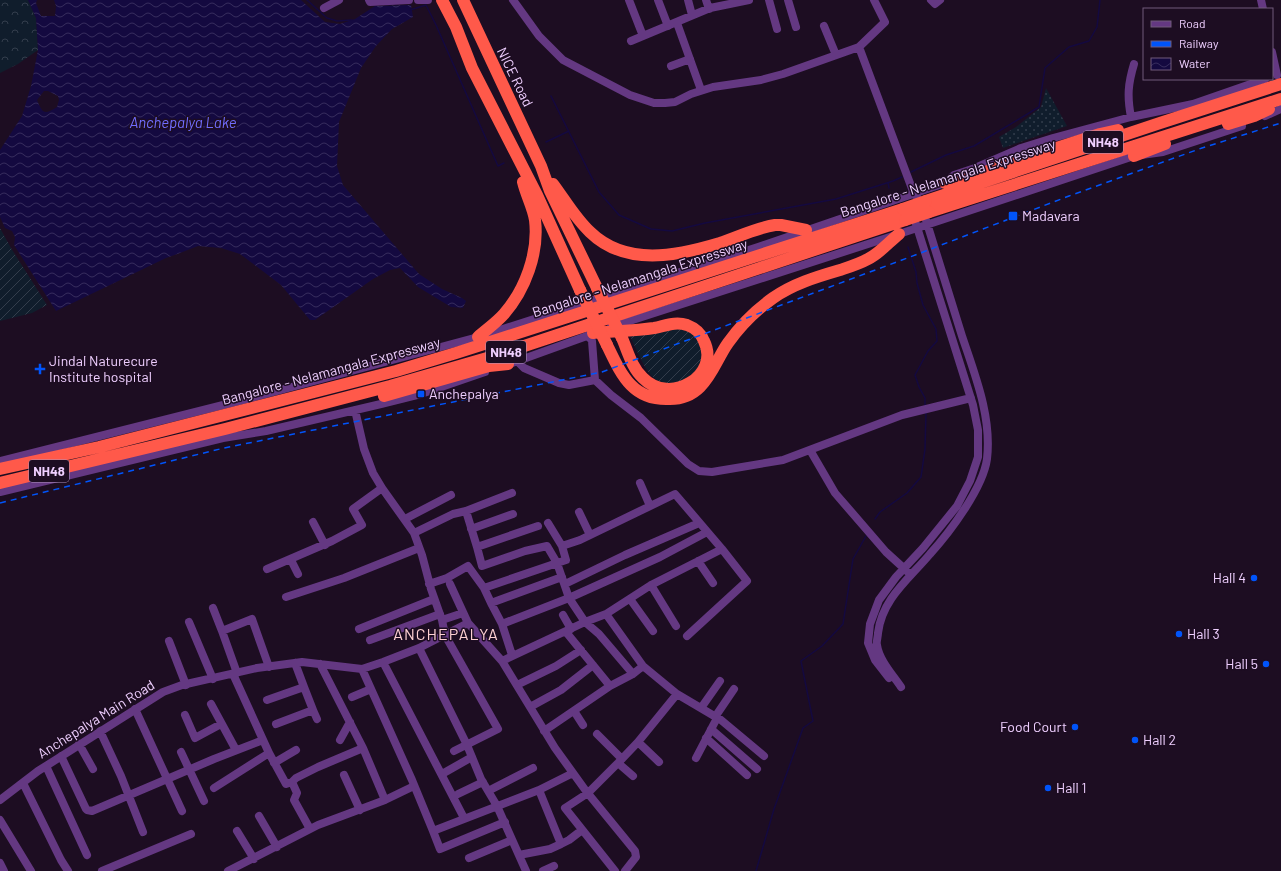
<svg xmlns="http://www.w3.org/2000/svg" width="1281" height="871" viewBox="0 0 1281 871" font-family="Barlow,sans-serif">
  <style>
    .grass { fill: url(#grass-dots) }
    .forest { fill: url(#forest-crowns) }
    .garden { fill: url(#garden-furrows) }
    .water { fill: url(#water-waves); fill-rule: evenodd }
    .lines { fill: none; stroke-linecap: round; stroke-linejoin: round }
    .stream { stroke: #140940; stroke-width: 1.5 }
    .minor { stroke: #643882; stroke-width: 8 }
    .highway { stroke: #ff594a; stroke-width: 12 }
    .rail { stroke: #0054fa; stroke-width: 1.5; stroke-dasharray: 6 5; stroke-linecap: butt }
    .highway-bridge { stroke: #ff594a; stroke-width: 12 }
    .poi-dot { fill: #0054fa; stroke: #1d0d22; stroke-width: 1.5 }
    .labels { text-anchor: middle; stroke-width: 3; stroke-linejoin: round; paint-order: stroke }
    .shield { fill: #1d0d22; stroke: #b095bd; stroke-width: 1 }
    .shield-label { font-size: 13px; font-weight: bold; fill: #efcfff }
    .street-label { font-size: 14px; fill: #efcfff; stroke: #1d0d22 }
    .poi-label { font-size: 14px; fill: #efcfff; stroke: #1d0d22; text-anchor: start }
    .water-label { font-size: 15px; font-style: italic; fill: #716dff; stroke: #1d0d22 }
    .quarter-label { font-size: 16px; letter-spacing: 1px; fill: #ffd1d4; stroke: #1d0d22 }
  </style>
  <defs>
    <pattern id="grass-dots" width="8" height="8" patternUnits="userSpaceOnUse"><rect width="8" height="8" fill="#101d2c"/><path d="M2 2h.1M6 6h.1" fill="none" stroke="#333d4c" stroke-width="1.8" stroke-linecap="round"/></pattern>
    <pattern id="forest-crowns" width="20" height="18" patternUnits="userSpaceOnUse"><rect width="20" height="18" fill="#101d2c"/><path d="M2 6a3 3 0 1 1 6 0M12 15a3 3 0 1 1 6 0" fill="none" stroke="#333d4c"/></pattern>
    <pattern id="garden-furrows" width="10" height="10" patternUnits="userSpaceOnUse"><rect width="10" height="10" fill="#101d2c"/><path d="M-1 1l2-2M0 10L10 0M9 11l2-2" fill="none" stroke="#333d4c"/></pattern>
    <pattern id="water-waves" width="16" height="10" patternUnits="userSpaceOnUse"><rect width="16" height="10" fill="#140940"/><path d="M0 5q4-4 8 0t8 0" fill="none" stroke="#362c5d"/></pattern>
  </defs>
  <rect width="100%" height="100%" fill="#1d0d22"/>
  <!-- grass -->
  <path class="grass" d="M1046,88L1067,126L1003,148L999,137L1016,127L1041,107Z"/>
  <!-- forest -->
  <path class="forest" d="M0,0H28L36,18L38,50L18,64L0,73Z"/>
  <!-- garden -->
  <path class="garden" d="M0,228L11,248L47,305L32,313L0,321Z
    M675,328C680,329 685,330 690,332C700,338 705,353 701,364C697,372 680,384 672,384C666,384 659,382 654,378C644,370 636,348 630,336Z"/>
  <!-- water -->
  <path class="water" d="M28,0H37L36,3L41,16H55L56,6L54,0H301L325,22L340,24L355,19L375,6L411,5L413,17L392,29L376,46L361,68L339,122L337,166L343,185L419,274L442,289L462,298L466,301L463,308L451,307L418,287L400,268L390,270L373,279L315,320H310L281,285L240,254L221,248L198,246L180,253L166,258L56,311L14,245L15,237L12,231L5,228L0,217V150L22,116L31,86L38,50L36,18ZM44,91H48L58,96L59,100L57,107C44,115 43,114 37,100Z"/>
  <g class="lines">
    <!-- stream -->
    <path class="stream" d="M307,0L327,18L337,21L352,20
      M410,10L426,5L436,25L498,166L504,163
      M551,96L599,192L619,215L651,229L672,231L705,223L836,199L893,181L902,177
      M546,142L569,131
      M911,172L946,155L974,146L1039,107L1045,68L1069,47L1089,41L1097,27L1100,0
      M888,183L889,188
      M908,247L916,272L917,283L923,305L936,329L937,341L928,351L915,375L919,387L925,398V406
      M875,519L880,512L907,493L921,477L925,449L926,412
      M756,871L774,809L803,728L813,721L801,661L822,646L843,624L853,559L866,536"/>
    <!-- minor -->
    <path class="minor" d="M369,0L370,2L409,0
      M418,0H428
      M513,0L539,36L563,60L630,95L654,103H665L675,102L691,94L713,87L761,80L783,74L859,47L914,194L917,197
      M629,0L643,36
      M658,0L668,26
      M688,0L692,15
      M706,0L709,9
      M769,0L777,29
      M788,0L796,27
      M931,0L935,4L940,0
      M1261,0L1263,9
      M324,8L339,0
      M677,23L701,90
      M824,26L836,55
      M631,41L710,8L749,0
      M859,47L885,22L874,0
      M1272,52L1277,75
      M671,66L690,59
      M1265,116L1281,109
      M1131,117C1127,96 1128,84 1134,64
      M611,327L899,234L1134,156L1163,152L1242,126
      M588,335L592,341L595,380L611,395L641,418L688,464L699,471L712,472L783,460L902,415L971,398
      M517,361L524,368L559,383L569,385L595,380
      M504,366L598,332
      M355,410L364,449L373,473L382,488L414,533L422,555L431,589L442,620L445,635L498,729L454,751
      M810,450L835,493L886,552L908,572
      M0,461L251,398L478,337L758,247L945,183L954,175L975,168L1021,148L1053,138L1131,117L1193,104L1265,79
      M640,483L650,506
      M0,492L223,438L266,431L381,404L421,394L485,372
      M466,511L477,547L482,566L525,551L547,546L557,563L569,598L585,622L599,634L633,674
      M579,512L590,535
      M405,519L451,495
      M313,522L325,545
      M471,529L513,514
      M414,533L453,514L466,511L512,493
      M477,547L538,526
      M291,560L298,574
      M698,561L713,583
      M267,569L332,541L362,525L353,509L382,488
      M429,584L447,578L468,566L484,588L492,605L502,624L512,655
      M450,584L468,623
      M565,584L625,555L699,523
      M651,585L676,626
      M484,588L566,560L562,546L548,523
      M286,597L344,578L419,548
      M630,599L653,631
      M491,603L562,577
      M213,608L222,631L237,673
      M606,614L643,666L677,694L721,720L764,756
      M563,615L571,629
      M442,620L463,613
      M189,622L213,679
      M502,624L569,598L660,557L707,532
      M359,629L434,599
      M222,631L252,619L269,667
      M566,632L610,686
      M687,636L747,581L722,549
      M370,640L440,614
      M169,641L186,685
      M419,648L467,745L481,779L497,806L526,871
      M502,661L555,748L586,791L635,851L636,857L625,871
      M383,662L464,818
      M295,663L304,687
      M320,664L363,748L385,800
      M362,669L412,780L433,831L539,790L573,773
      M233,674L269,753L286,784L292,782L297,793L294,800L310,829
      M889,678L875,660L868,643L870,624L879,600L896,577L923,548L957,506L970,481L978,457V430L973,405L916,224
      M517,685L556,666L581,650
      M901,687C893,675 879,660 877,645C876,642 878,637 878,633C882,599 909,579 930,554C950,532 983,488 987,459C992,417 975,375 962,336C950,297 938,259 926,220
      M352,697L371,689
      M267,700L304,687L313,710L276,724
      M211,704L236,750
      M530,707L561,690L593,665
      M701,708L720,681
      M135,709L182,811
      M313,710L317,719
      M574,711L583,725
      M185,715L195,738L221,724
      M715,717L734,689
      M711,729L757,769
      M100,731L121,776L143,832
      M544,731L610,686L633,674L643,666
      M597,734L622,759
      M706,738L747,775
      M340,740L350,722
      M638,742L659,762
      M79,744L93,769
      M181,752L204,801
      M61,756L86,809L87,810L92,811L214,759L263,740
      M696,758L717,718
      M274,763L296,750
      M618,763L633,776
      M46,766L87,855
      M442,774L472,757
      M344,775L360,810
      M292,782L296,778L318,767L363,748
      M23,783L61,860L68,871
      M214,788L269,753
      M539,790L561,844L569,840L582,830
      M488,791L533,768
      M458,794L483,782
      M0,800L38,771L163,692L182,685L257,668L302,662L362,669L383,662L419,648L468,623L502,661L585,622L606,614L651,585L722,549L675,494L580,540L562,546
      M259,816L277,847
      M0,820L31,871
      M237,831L254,859
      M433,831L440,849L505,822
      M519,855L550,849L561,844
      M469,858L512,840
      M0,863L4,871
      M102,871L191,834
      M228,871L318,825L385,800L414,786
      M543,871L554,866
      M615,871L565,808L588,793L618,763L638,742L677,694"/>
    <!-- highway -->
    <path class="highway" d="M442,0L456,27L472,68L537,195L580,290
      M463,0L541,166L550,191L597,288
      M1228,124L1254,116L1269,109
      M1134,156L1165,144
      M945,183L954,184L1001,166L1100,134L1118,130
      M553,184C565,200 575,218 590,232C626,267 677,256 720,243C738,237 756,228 775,225H781L806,230
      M926,201L1160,123L1281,84
      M929,212L1281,99
      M593,333C613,331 634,331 654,328C665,326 675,321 687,325C695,328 701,333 704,341C721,375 670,406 643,378C632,368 628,352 622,338
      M478,337C487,329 496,323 504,314C525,290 539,253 535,220C533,207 526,195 523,182
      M607,345C621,374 632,401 670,399C682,399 692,395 700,387C713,374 718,357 728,343C740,326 756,310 773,298C793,284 816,277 840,270C849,267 859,264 868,259C879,254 889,242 899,234
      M384,396L489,366L508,364
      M0,469L99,447L396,371L456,353L903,209
      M0,483L225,429L390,386L494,356L905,220"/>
    <!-- rail -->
    <path class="rail" d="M0,503L224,448L602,372L910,257L1069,196L1202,148L1281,123"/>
    <!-- highway-bridge -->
    <path class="highway-bridge" d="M903,209L926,201
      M905,220L929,212
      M597,288L622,338
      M580,290L607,345"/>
  </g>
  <!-- markers -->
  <g class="poi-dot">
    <rect x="1008" y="211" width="10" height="10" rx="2"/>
    <path d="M38 363h4v4h4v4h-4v4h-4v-4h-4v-4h4z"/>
    <rect x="417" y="390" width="8" height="8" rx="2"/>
    <circle cx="1254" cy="578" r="4"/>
    <circle cx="1179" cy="634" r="4"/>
    <circle cx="1266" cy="664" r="4"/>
    <circle cx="1075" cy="727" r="4"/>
    <circle cx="1135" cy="740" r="4"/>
    <circle cx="1048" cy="788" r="4"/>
  </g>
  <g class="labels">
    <!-- shield labels -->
    <g class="shield">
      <rect x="1083" y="131" width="40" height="22" rx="3"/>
      <rect x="486" y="341" width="40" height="22" rx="3"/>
      <rect x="29" y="460" width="40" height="22" rx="3"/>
    </g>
    <g class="shield-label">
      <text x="1103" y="147">NH48</text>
      <text x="506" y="357">NH48</text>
      <text x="49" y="476">NH48</text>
    </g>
    <!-- street labels -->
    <g class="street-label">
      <text transform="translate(515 77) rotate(64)" y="5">NICE Road</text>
      <text transform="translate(948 178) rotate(-18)" y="5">Bangalore - Nelamangala Expressway</text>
      <text transform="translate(640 278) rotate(-18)" y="5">Bangalore - Nelamangala Expressway</text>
      <text transform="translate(331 371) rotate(-15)" y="5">Bangalore - Nelamangala Expressway</text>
      <text transform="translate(96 719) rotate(-32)" y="5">Anchepalya Main Road</text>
    </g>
    <!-- poi labels -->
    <g class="poi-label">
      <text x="1022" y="221">Madavara</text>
      <text x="49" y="366">Jindal Naturecure<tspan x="49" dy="16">Institute hospital</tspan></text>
      <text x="429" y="399">Anchepalya</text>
      <text x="1246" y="583" text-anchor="end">Hall 4</text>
      <text x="1187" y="639">Hall 3</text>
      <text x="1258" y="669" text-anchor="end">Hall 5</text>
      <text x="1067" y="732" text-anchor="end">Food Court</text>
      <text x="1143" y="745">Hall 2</text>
      <text x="1056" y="793">Hall 1</text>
    </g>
    <!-- water labels -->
    <g class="water-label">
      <text x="183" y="128">Anchepalya Lake</text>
    </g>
    <!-- quarter labels -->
    <g class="quarter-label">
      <text x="446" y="640">ANCHEPALYA</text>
    </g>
  </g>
  <!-- legend -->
  <rect x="1143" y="8" width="130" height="72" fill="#1d0d22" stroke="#715b7a"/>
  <rect x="1151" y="21" width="20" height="6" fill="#643882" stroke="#715b7a"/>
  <text x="1179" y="28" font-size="12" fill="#efcfff">Road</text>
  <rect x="1151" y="41" width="20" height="6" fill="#0054fa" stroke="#715b7a"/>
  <text x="1179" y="48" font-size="12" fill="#efcfff">Railway</text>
  <rect x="1151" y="58" width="20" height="12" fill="url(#water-waves)" stroke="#715b7a"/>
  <text x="1179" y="68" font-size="12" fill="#efcfff">Water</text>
</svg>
